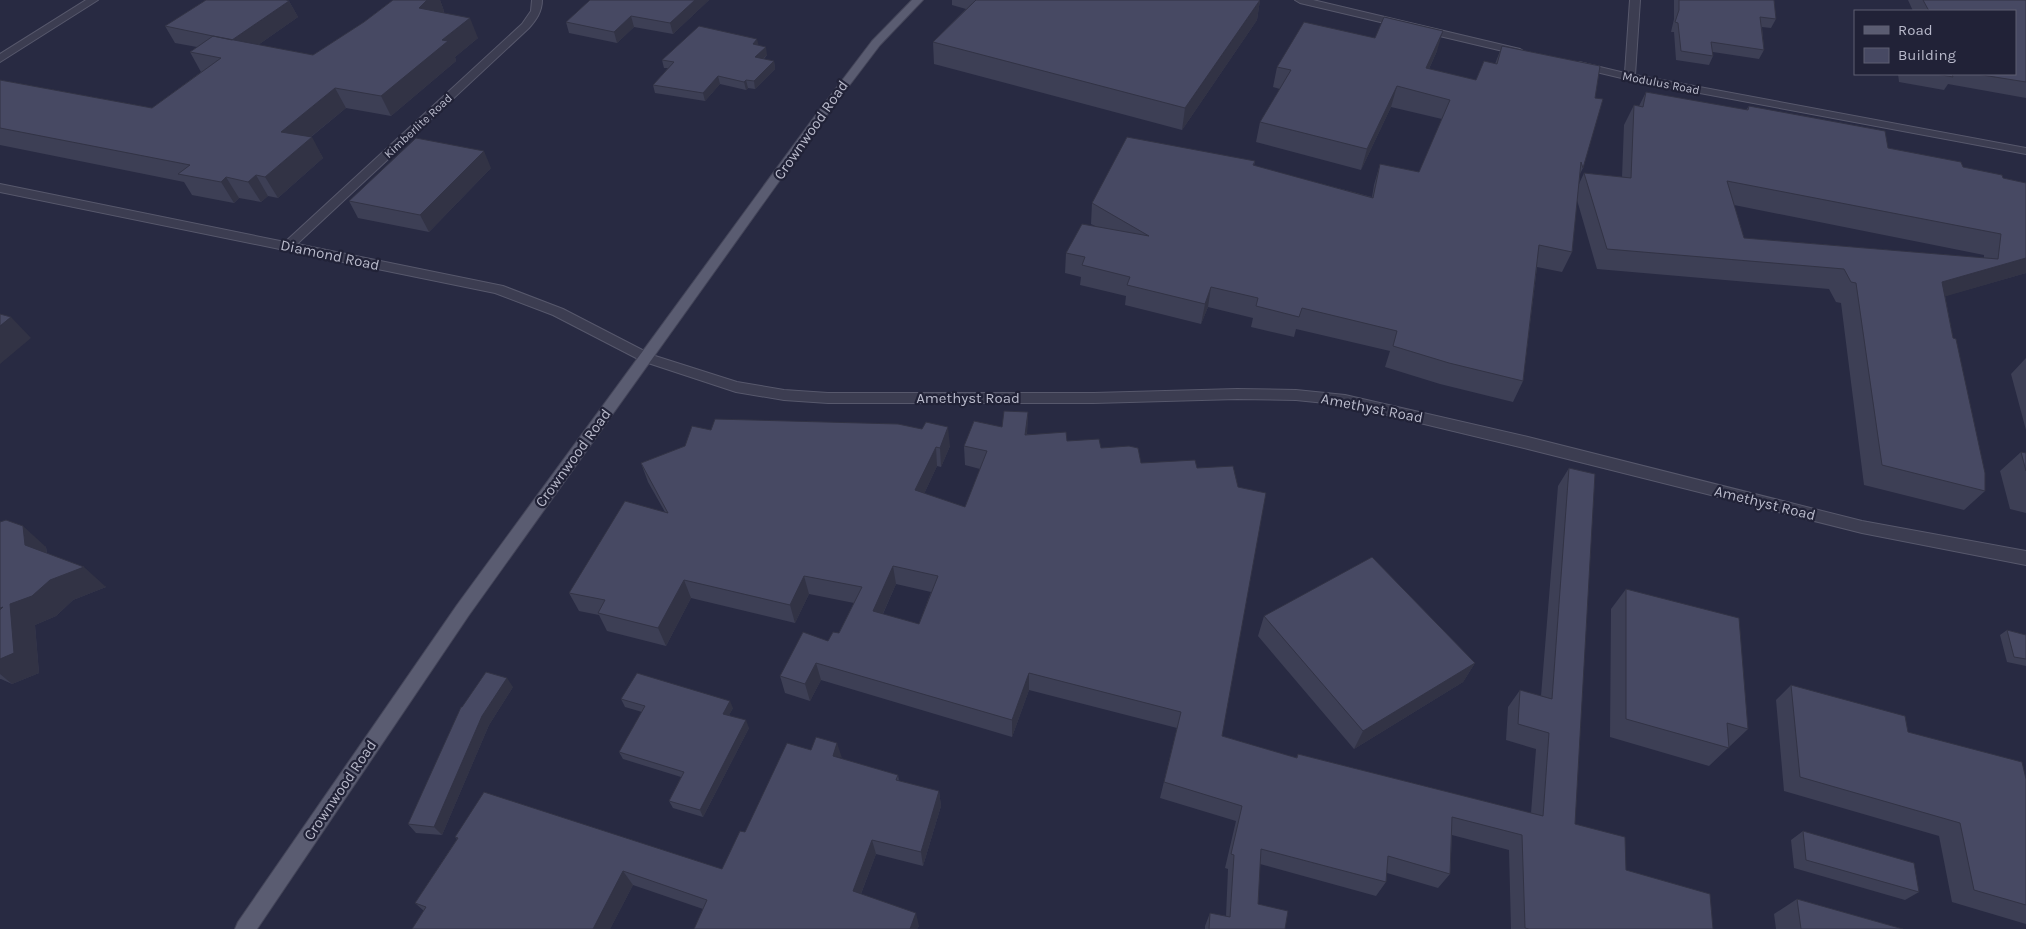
<svg xmlns="http://www.w3.org/2000/svg" width="2026" height="929" viewBox="0 0 2026 929" font-family="Karla,sans-serif">
  <style>
    .lines { fill: none; stroke-linecap: round; stroke-linejoin: round }
    .minor-casing { stroke: #57586c; stroke-width: 2 }
    .major-casing { stroke: #434458; stroke-width: 2 }
    .minor { fill: #3c3d51; fill-rule: evenodd }
    .major { fill: #5a5c71; fill-rule: evenodd }
    .wall { fill: #3d3f55; fill-rule: evenodd }
    .shaded-wall { fill: #323345 }
    .building { fill: #474963; stroke: #323345; fill-rule: evenodd }
    .labels { text-anchor: middle; stroke-width: 4.5; stroke-linejoin: round; paint-order: stroke }
    .far-street-label { font-size: 12px; fill: #b9bacb; stroke: #212237 }
    .street-label { font-size: 15px; fill: #b9bacb; stroke: #212237 }
  </style>
  <rect width="100%" height="100%" fill="#282a42"/>
  <g class="lines">
    <defs>
      <path id="minor" d="M86,0H98L0,62V54Z
        M532,0H542C542,12 536,20 529,28L297,244L503,286L563,309L652,355L737,382L784,390L828,393H1094L1237,389L1296,390L1345,395L1528,437L1862,521L2026,551V565L1862,533L1528,449L1345,405L1296,400L1237,399L1094,403H828L784,400L736,392L642,361L553,315L495,293L0,192V184L285,242L522,24L531,11Z
        M1295,0H1313L1520,49L1525,52L1520,55L1300,3Z
        M1630,0H1640L1635,75L2026,148V154L1630,80L1575,67L1574,65L1579,62L1625,73Z"/>
      <path id="major" d="M912,0H923L880,45L820,124L469,615L257,929H235L238,922L457,605L812,120L872,41Z"/>
    </defs>
    <!-- minor casing -->
    <use href="#minor" class="minor-casing"/>
    <!-- major casing -->
    <use href="#major" class="major-casing"/>
    <!-- minor -->
    <use href="#minor" class="minor"/>
    <!-- major -->
    <use href="#major" class="major"/>
  </g>
  <!-- wall -->
  <path class="wall" d="M393,0H440L444,11L443,13L478,38L455,57L456,61L391,116L346,108L311,137L323,158L278,198L268,196L261,202L239,198L234,203L192,195L184,182L0,145V80L152,108L201,72L190,52L197,47L175,43L165,26L289,1L298,17L258,45L313,55L364,22Z
    M590,0H709L673,34L634,27L617,43L569,33L566,22Z
    M952,0H1260L1257,20L1182,130L934,64L933,42L966,9L952,5Z
    M1674,0H1774L1776,19L1771,28L1762,27L1764,50L1759,59L1713,52V56L1709,65L1676,60L1674,32H1671L1674,19Z
    M1908,0H2026V98L1948,84L1944,90L1899,82L1898,74H2015V11H1913Z
    M1375,38L1437,51L1429,69L1476,80L1495,64L1502,46L1600,66L1583,168L1580,174L1579,184L1584,173L1622,177L1624,125L1634,105L1639,106L1646,92L1746,110L1749,106L1888,148L2003,178L2026,183V273L1945,296L1953,338L1985,491L1964,510L1864,485L1841,303L1836,302L1829,289L1597,269L1577,200L1572,252L1562,272L1537,267L1523,381L1513,402L1440,384L1385,367L1390,351L1296,329L1294,337L1251,327L1253,318L1208,307L1201,324L1125,305L1126,296L1080,285L1081,277L1065,273L1066,253L1095,226L1091,224L1092,203L1255,161L1254,166L1372,197L1374,185L1380,164L1419,172L1442,119L1391,107L1361,170L1256,142L1260,122L1280,89L1273,87L1277,67ZM1734,205L1984,255V258L1744,238Z
    M759,45L767,55L764,59L774,61L775,69L755,89L748,88L746,90L720,84L705,101L655,93L653,85L668,68H664L662,60Z
    M491,168L429,232L358,218L349,201Z
    M2026,358V430L2011,374Z
    M1028,412L1027,434L1067,441L1101,448L1141,463L1222,736L1296,758L1298,754L1531,813L1536,749L1506,740L1508,707L1520,690L1541,696L1558,486L1569,468L1575,824L1626,870L1713,929H1511L1509,850L1452,835L1450,874L1438,888L1387,873L1386,882L1376,896L1260,864L1258,904L1285,929H1205V926L1210,913L1226,916L1228,869L1225,868L1236,821L1160,798L1177,728L1029,690L1012,737L821,680L810,701L785,693L780,676L839,633L854,603L809,594L795,623L691,598L666,646L607,631L599,615L579,611L569,593L665,512L648,482L641,463L685,446L711,430L950,446L941,467L937,466L924,494L965,507L980,469L965,465L964,446L1002,427ZM896,584L931,592L919,624L883,614Z
    M2021,452L2026,453V513L2010,509L2000,471Z
    M0,522L46,547L47,553L106,587L73,600L56,616L35,625L39,673L12,684L1,679H0Z
    M1626,589L1748,729L1709,766L1610,737L1611,609Z
    M1264,616L1475,663L1463,682L1354,749L1258,636Z
    M2007,630L2026,635V666L2007,662L2000,635Z
    M1791,685L2026,779V924L1952,902L1939,836L1784,791L1776,700Z
    M513,687L489,725L442,835L416,833L408,824L462,707Z
    M621,699L733,708L729,715L749,728L703,817L673,808L669,801L681,777L623,759L619,752L642,712L625,707Z
    M841,759L898,775L899,781L939,791L941,806L923,866L876,854L861,894L919,926L917,929H694L703,909L633,885L610,929H412L424,911L415,903L457,839L455,837L722,869L745,832Z
    M1803,831L1919,892L1905,900L1794,868L1791,840Z
    M1797,899L1903,929H1776L1774,914Z"/>
  <!-- shaded-wall -->
  <path class="shaded-wall" d="M427,0H440L444,11L427,28L419,8Z
    M695,0H709L673,34L670,23Z
    M1260,0L1257,20L1182,130L1185,108Z
    M289,1L298,17L242,56L232,40Z
    M631,16L634,27L617,43L614,32Z
    M470,18L478,38L455,57L456,61L391,116L381,96L442,40Z
    M1443,31L1437,51L1420,88L1426,68Z
    M757,39L759,47L753,44Z
    M766,47L767,55L756,65L755,57Z
    M774,61L775,69L755,89L754,81Z
    M718,76L720,84L705,101L703,93Z
    M746,80L748,88L746,90L744,82Z
    M1397,86L1391,107L1361,170L1367,149Z
    M335,88L346,108L292,152L281,132Z
    M312,137L323,158L278,198L265,177Z
    M484,151L491,168L429,232L420,215Z
    M256,175L268,196L261,202L248,182Z
    M226,177L239,198L234,203L221,182Z
    M2026,258V273L1926,302L1942,282Z
    M1211,287L1208,307L1201,324L1205,304Z
    M11,317L31,338L0,364V326Z
    M1028,412L1027,431L1024,454L1025,435Z
    M948,427L950,446L941,467L940,448Z
    M936,447L937,466L917,509L915,490Z
    M23,526L46,547L48,565L25,545Z
    M893,566L896,584L876,629L873,611Z
    M84,567L106,587L73,600L56,616L35,625L39,673L12,684L0,674V608L50,580Z
    M804,576L809,594L795,623L790,605Z
    M684,580L691,598L666,646L658,628Z
    M816,663L821,680L810,701L805,684Z
    M1475,663L1463,682L1354,749L1363,731Z
    M1029,673V690L1012,737V720Z
    M507,678L513,687L489,725L442,835L434,827L482,716Z
    M730,701L733,708L726,721L723,714Z
    M746,720L749,728L703,817L700,810Z
    M837,743L842,758L833,756Z
    M939,791L941,806L923,866L921,852Z
    M872,840L876,854L857,904L853,891Z
    M623,871L633,885L610,929H593Z
    M916,913L919,926L917,929H910Z"/>
  <!-- building -->
  <path class="building" d="M206,0H286L289,1L232,40L165,26Z
    M393,0H427L419,8L470,18L442,40L448,41L381,96L335,88L281,132L312,137L265,177L256,175L248,182L226,177L221,182L178,174L190,165L0,128V80L152,108L221,58L190,52L213,36L313,55L364,22Z
    M590,0H695L670,23L631,16L614,32L566,22Z
    M976,0H1260L1185,108L933,42Z
    M1679,0H1774L1776,19L1760,17L1764,50L1711,42L1713,56L1681,51L1678,23L1675,22L1679,10Z
    M1923,0H2026V82L1976,74H2015V11H1929Z
    M1384,17L1443,31L1426,68L1476,80L1484,61L1497,64L1502,46L1600,66L1595,98L1603,99L1583,168L1581,162L1572,252L1539,245L1523,381L1449,363L1393,346L1397,331L1302,308L1299,317L1256,306L1258,298L1211,287L1205,304L1127,285L1130,277L1082,265L1085,257L1066,253L1082,224L1149,236L1092,203L1127,137L1255,161L1253,165L1373,198L1380,164L1419,172L1450,100L1397,86L1367,149L1260,122L1291,70L1277,67L1304,22L1375,38Z
    M699,26L757,39L753,44L766,47L755,57L774,61L754,81L746,80L744,82L718,76L703,93L653,85L674,62L662,60Z
    M1936,74H1952L1953,77Z
    M1646,92L1748,110L1749,106L1885,131L1888,148L1961,162L1963,167L2002,175L2003,178L2026,183V258L1942,282L1953,338L1956,339L1985,473V491L1882,465L1856,283L1851,282L1844,269L1607,249L1584,173L1631,178L1634,105L1643,107ZM1727,181L2001,234L1998,259L1744,238Z
    M416,138L484,151L420,215L349,201Z
    M0,314L11,317L0,326Z
    M1004,411L1028,412L1025,435L1066,432L1067,441L1099,439L1101,448L1129,446L1138,448L1141,463L1195,460L1197,468L1233,466L1238,487L1266,493L1222,736L1297,758L1298,754L1543,816L1549,733L1518,724L1520,690L1552,699L1569,468L1595,474L1575,824L1625,837L1626,870L1710,894L1713,929H1529L1525,928L1522,835L1452,817L1450,874L1388,856L1386,882L1261,849L1258,904L1288,911L1285,929H1209L1210,913L1230,917L1234,855L1231,854L1242,806L1164,782L1181,712L1029,673L1012,720L816,663L805,684L780,676L803,632L828,641L833,632L839,633L862,587L804,576L790,605L684,580L658,628L598,613L605,600L569,593L625,501L668,513L641,463L685,446L692,426L711,430L715,419L898,424L922,429L926,422L948,427L940,448L936,447L915,490L965,507L987,451L964,446L974,421L1002,427ZM893,566L938,576L919,624L873,611Z
    M2021,452L2026,453V471Z
    M6,520L23,526L25,545L84,567L50,580L32,596L10,604L14,653L0,659V610L3,607L0,608V522Z
    M1372,557L1475,663L1363,731L1264,616Z
    M1626,589L1739,618L1748,729L1727,723L1729,748L1626,719Z
    M2007,630L2026,635V659L2014,657Z
    M486,672L507,678L482,716L434,827L408,824L461,707H462Z
    M637,673L730,701L723,714L746,720L700,810L669,801L684,772L619,752L645,706L621,699Z
    M1791,685L1905,716L1908,732L2022,762L2026,779V905L1974,890L1960,823L1800,777Z
    M816,737L837,743L833,756L898,775L896,780L939,791L921,852L872,840L853,891L916,913L910,929H694L707,900L623,871L593,929H412L426,907L415,903L458,838L455,837L484,792L722,869L740,831L745,832L787,743L811,750Z
    M1803,831L1914,863L1919,892L1806,860Z
    M1797,899L1903,929H1801Z"/>
  <g class="labels">
    <!-- far-street labels -->
    <g class="far-street-label">
      <text transform="translate(1661 83) rotate(11)" y="4">Modulus Road</text>
      <text transform="translate(418 126) rotate(-43)" y="4">Kimberlite Road</text>
    </g>
    <!-- street labels -->
    <g class="street-label">
      <text transform="translate(811 130) rotate(-55)" y="5">Crownwood Road</text>
      <text transform="translate(330 255) rotate(12)" y="5">Diamond Road</text>
      <text x="968" y="403">Amethyst Road</text>
      <text transform="translate(1372 408) rotate(11)" y="5">Amethyst Road</text>
      <text transform="translate(573 458) rotate(-54)" y="5">Crownwood Road</text>
      <text transform="translate(1765 503) rotate(14)" y="5">Amethyst Road</text>
      <text transform="translate(340 790) rotate(-56)" y="5">Crownwood Road</text>
    </g>
  </g>
  <!-- legend -->
  <rect x="1854" y="10" width="162" height="65" fill="#212237" stroke="#5e5f72"/>
  <rect x="1864" y="26" width="25" height="8" fill="#5a5c71" stroke="#5e5f72"/>
  <text x="1898" y="35" font-size="15" fill="#b9bacb">Road</text>
  <rect x="1864" y="48" width="25" height="15" fill="#474963" stroke="#5e5f72"/>
  <text x="1898" y="60" font-size="15" fill="#b9bacb">Building</text>
</svg>
